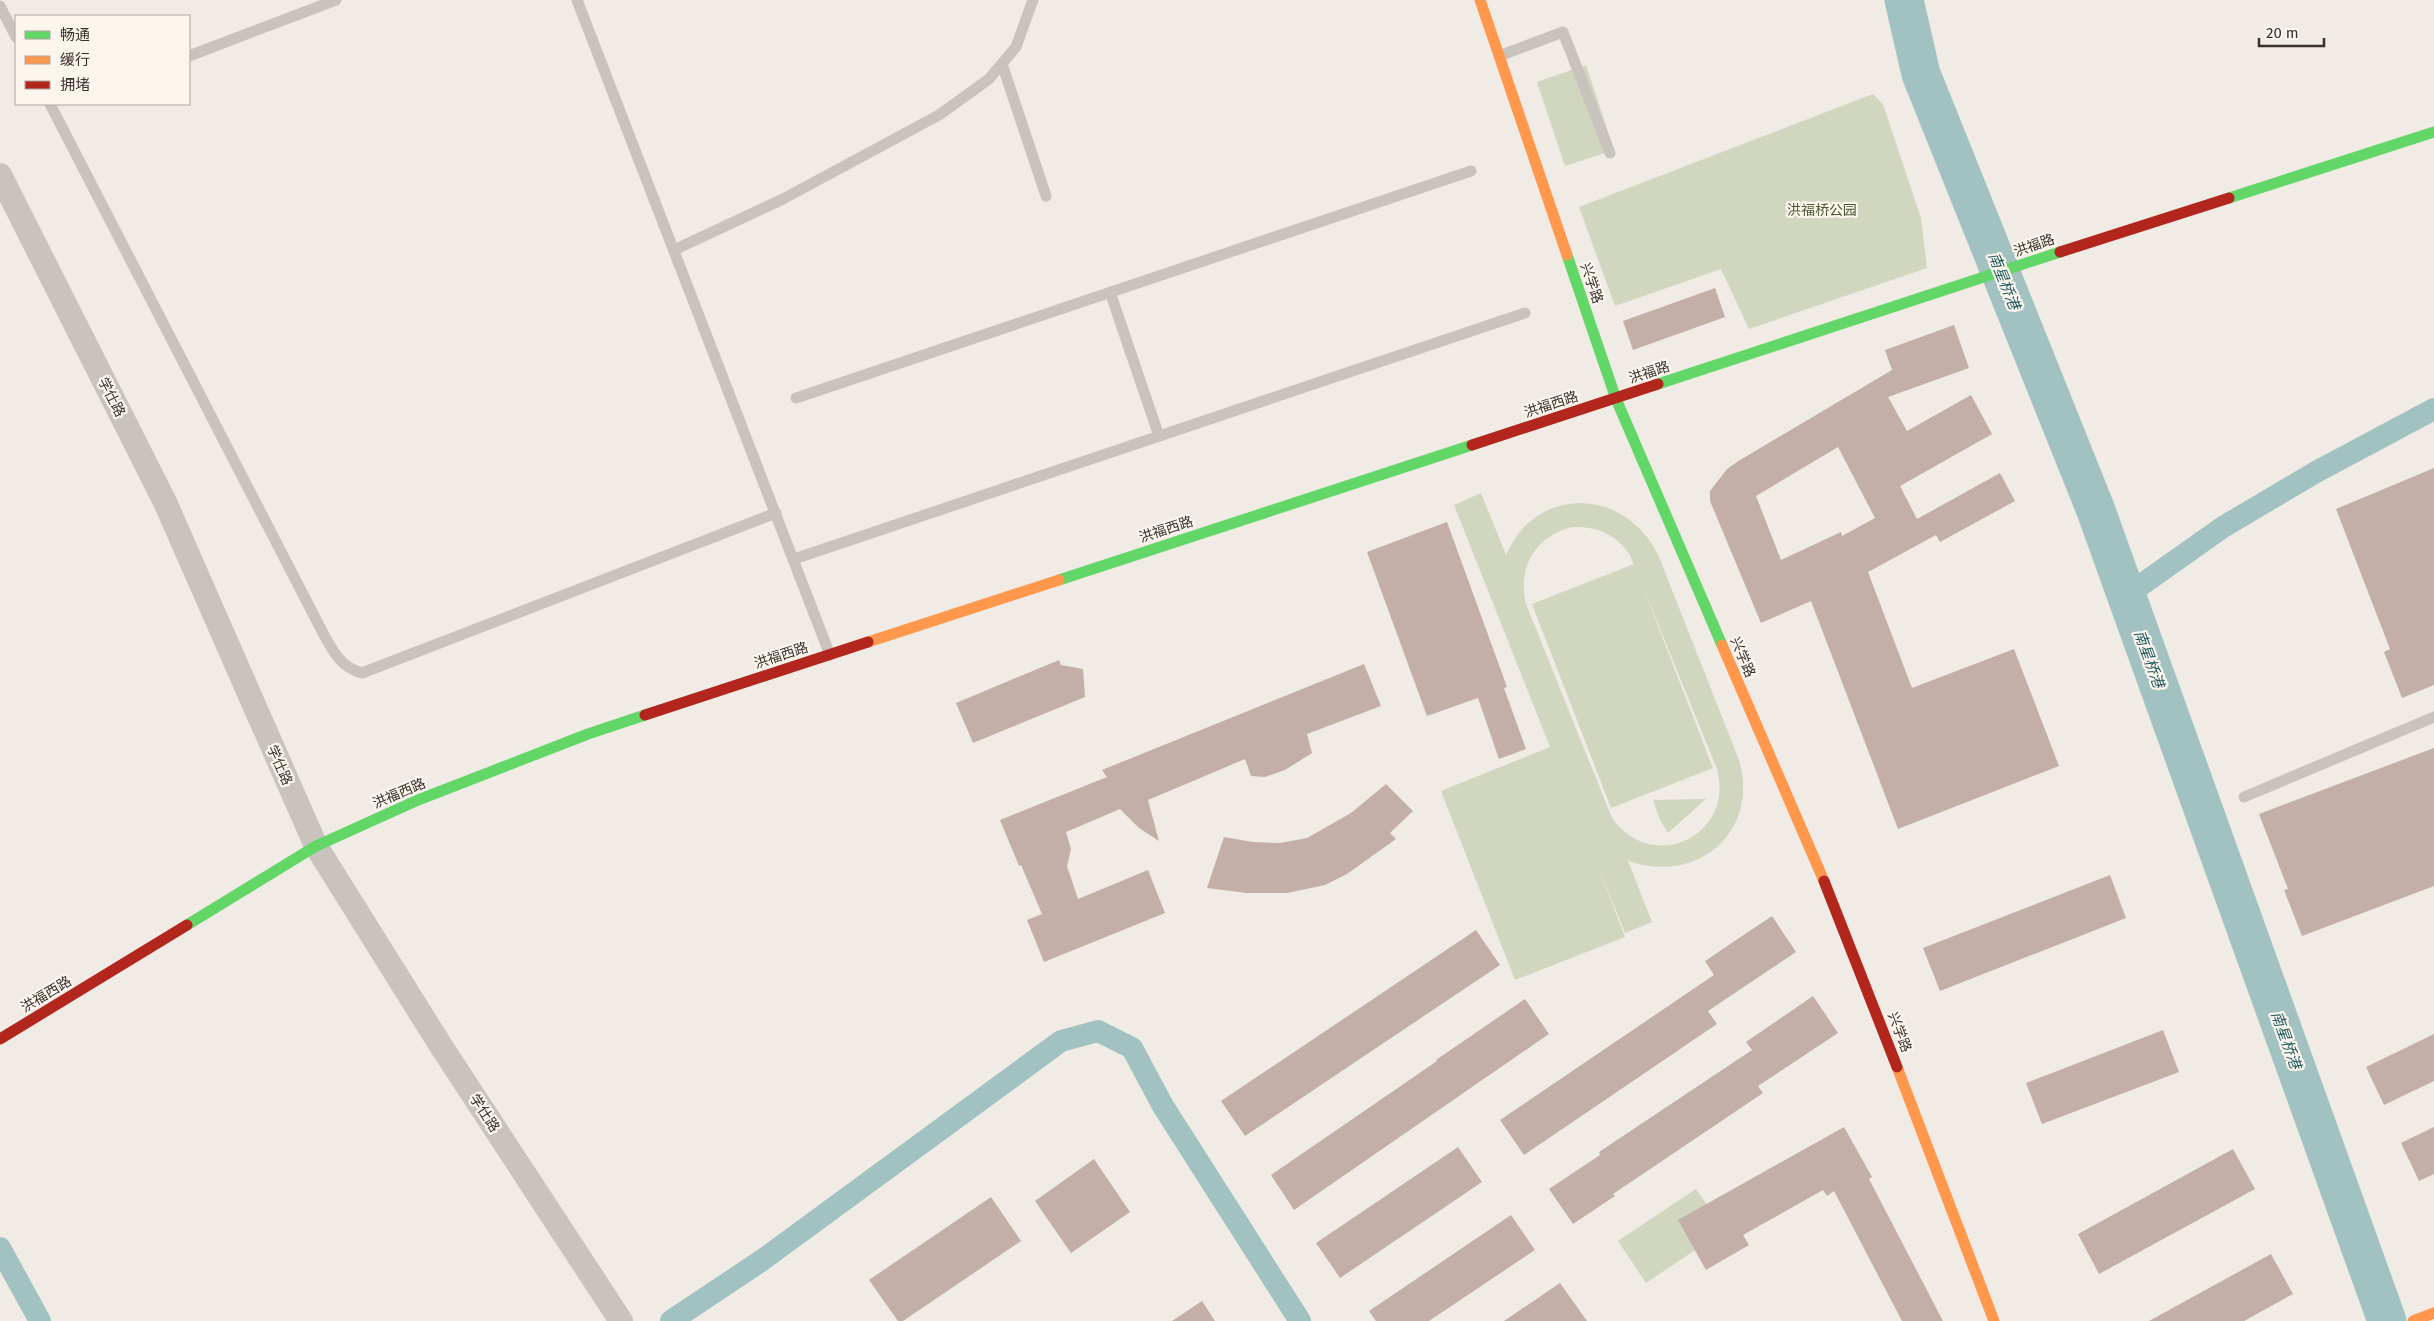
<svg xmlns="http://www.w3.org/2000/svg" width="2434" height="1321" viewBox="0 0 2434 1321" font-family="'Fira Sans','Noto Sans SC',sans-serif">
  <style>
    .green { fill: #d1d6bf; fill-rule: evenodd }
    .lines { fill: none; stroke-linecap: round; stroke-linejoin: round }
    .canal { stroke: #a1c2c1; stroke-width: 22 }
    .river { stroke: #a1c2c1; stroke-width: 39 }
    .building { fill: #c3afa7; fill-rule: evenodd }
    .lane { stroke: #c9c3be; stroke-width: 11 }
    .street { stroke: #c9c3be; stroke-width: 24 }
    .fast { stroke: #63d668; stroke-width: 11 }
    .slow { stroke: #ff974d; stroke-width: 11 }
    .jam { stroke: #b3261e; stroke-width: 11 }
    .labels { text-anchor: middle; stroke-width: 4.5; stroke-linejoin: round; paint-order: stroke }
    .park-label { font-size: 14px; fill: #4a5a2e; stroke: #fbf5ee }
    .street-label { font-size: 14px; fill: #3b302b; stroke: #fbf5ee }
    .water-label { font-size: 15px; font-style: italic; fill: #1f5a5e; stroke: #fbf5ee }
  </style>
  <rect width="100%" height="100%" fill="#f0ebe5"/>
  <!-- green -->
  <path class="green" d="M1586,65L1614,150L1565,166L1537,82Z
    M1873,94L1883,104L1921,218L1927,268L1749,329L1721,269L1615,306L1579,207Z
    M1481,493L1506,555C1511,545 1517,534 1525,526C1570,483 1635,504 1659,557L1739,760C1760,832 1697,885 1628,861L1652,922L1625,933L1598,866L1625,937L1515,980L1441,791L1550,747L1454,505ZM1573,527C1597,526 1617,535 1630,555L1717,769C1735,836 1653,875 1612,818L1526,604C1517,567 1536,535 1573,527Z
    M1634,564L1713,768L1611,808L1532,604Z
    M1706,799L1668,833L1660,820L1653,800Z
    M1696,1189L1725,1230L1646,1283L1618,1241Z"/>
  <g class="lines">
    <!-- canal -->
    <path class="canal" d="M2127,595L2223,527L2316,472L2434,409
      M0,1248L40,1321
      M671,1321L761,1261L1061,1041L1098,1031L1132,1048L1163,1106L1300,1321"/>
    <!-- river -->
    <path class="river" d="M1904,0L1921,74L2095,508L2387,1321"/>
  </g>
  <!-- building -->
  <path class="building" d="M1715,288L1725,317L1633,350L1623,321Z
    M1954,325L1969,368L1888,397L1907,431L1971,395L1992,434L1900,486L1917,519L2000,473L2015,501L1940,542L1936,535L1868,572L1912,688L2014,649L2059,766L1898,829L1811,601L1761,623L1710,501V491L1727,469L1740,460L1892,370L1885,350ZM1838,447L1875,518L1842,536L1841,532L1781,560L1756,496Z
    M2434,468V685L2402,698L2384,652L2390,649L2336,509Z
    M1447,522L1507,687L1504,688L1526,749L1499,759L1478,698L1427,716L1367,552Z
    M1059,660L1061,665L1083,669L1085,697L973,743L956,703Z
    M1364,664L1381,706L1307,734L1312,753L1285,770L1265,777L1251,776L1245,759L1148,800L1159,841L1139,828L1120,809L1066,832L1071,849L1067,866L1078,899L1148,870L1165,913L1044,962L1027,920L1042,914L1021,865L1019,866L1000,820L1107,777L1102,770Z
    M2434,748V886L2302,936L2284,890L2288,889L2259,814Z
    M1386,784L1413,811L1390,833L1396,839L1347,874L1325,885L1287,893H1246L1207,888L1224,837L1253,842L1280,843L1307,838L1351,813Z
    M2110,875L2126,918L1940,991L1923,948Z
    M1772,916L1796,952L1708,1011L1717,1024L1524,1155L1500,1120L1714,975L1705,961Z
    M1476,930L1500,965L1245,1136L1221,1101Z
    M1813,996L1838,1033L1758,1086L1763,1093L1613,1194L1615,1196L1573,1224L1549,1189L1600,1155L1599,1152L1752,1050L1746,1042Z
    M1525,999L1549,1034L1294,1210L1271,1175L1437,1061L1436,1060Z
    M2163,1030L2179,1072L2042,1124L2026,1083Z
    M2434,1034V1081L2384,1105L2366,1067Z
    M1844,1127L1872,1177L1869,1179L1943,1321H1902L1834,1191L1827,1196L1823,1190L1743,1235L1749,1245L1706,1270L1678,1220Z
    M2434,1127V1174L2419,1181L2401,1143Z
    M1458,1147L1482,1182L1340,1278L1316,1243Z
    M2233,1149L2255,1189L2099,1274L2078,1234Z
    M1094,1159L1130,1212L1071,1253L1035,1201Z
    M991,1197L1021,1241L903,1321H898L869,1280Z
    M1511,1215L1535,1250L1429,1321H1376L1369,1311Z
    M2271,1254L2293,1294L2244,1321H2149Z
    M1560,1283L1587,1321H1504Z
    M1202,1301L1215,1321H1172Z"/>
  <g class="lines">
    <!-- lane -->
    <path class="lane" d="M577,0L830,655
      M0,6L16,37
      M189,56L336,0
      M1499,56L1563,32L1610,153
      M1002,64L1046,196
      M50,104L324,635C334,653 341,667 362,673L776,513
      M674,250L783,199L939,115L989,79L1016,47L1033,0
      M1110,292L1159,436
      M796,398L1471,171
      M794,559L1525,313
      M2244,797L2434,717"/>
    <!-- street -->
    <path class="street" d="M0,175L165,502L316,846L441,1046L621,1321"/>
    <!-- fast -->
    <path class="fast" d="M2229,198L2434,132
      M1567,255L1616,399L1722,645
      M1658,384L2060,252
      M1059,580L1472,445
      M187,925L316,846L418,800L588,734L645,715"/>
    <!-- slow -->
    <path class="slow" d="M1480,0L1567,255
      M868,642L1059,580
      M1722,645L1824,881
      M1897,1067L1994,1321
      M2413,1321L2434,1313"/>
    <!-- jam -->
    <path class="jam" d="M2060,252L2229,198
      M1472,445L1658,384
      M645,715L868,642
      M1824,881L1897,1067
      M0,1039L187,925"/>
  </g>
  <g class="labels">
    <!-- park labels -->
    <g class="park-label">
      <text x="1822" y="215">洪福桥公园</text>
    </g>
    <!-- street labels -->
    <g class="street-label">
      <text transform="translate(2034 245) rotate(-19)" y="5">洪福路</text>
      <text transform="translate(1592 283) rotate(71)" y="5">兴学路</text>
      <text transform="translate(1649 372) rotate(-18)" y="5">洪福路</text>
      <text transform="translate(112 397) rotate(63)" y="5">学仕路</text>
      <text transform="translate(1551 404) rotate(-18)" y="5">洪福西路</text>
      <text transform="translate(1166 529) rotate(-18)" y="5">洪福西路</text>
      <text transform="translate(781 655) rotate(-18)" y="5">洪福西路</text>
      <text transform="translate(1743 657) rotate(67)" y="5">兴学路</text>
      <text transform="translate(280 765) rotate(66)" y="5">学仕路</text>
      <text transform="translate(399 793) rotate(-23)" y="5">洪福西路</text>
      <text transform="translate(46 994) rotate(-31)" y="5">洪福西路</text>
      <text transform="translate(1900 1032) rotate(69)" y="5">兴学路</text>
      <text transform="translate(485 1113) rotate(57)" y="5">学仕路</text>
    </g>
    <!-- water labels -->
    <g class="water-label">
      <text transform="translate(2004 281) rotate(68)" y="5">南星桥港</text>
      <text transform="translate(2149 659) rotate(70)" y="5">南星桥港</text>
      <text transform="translate(2286 1040) rotate(70)" y="5">南星桥港</text>
    </g>
  </g>
  <!-- legend -->
  <rect x="15" y="15" width="175" height="90" fill="#fbf5ee" stroke="#aea6a0"/>
  <rect x="25" y="31" width="25" height="8" fill="#63d668" stroke="#aea6a0"/>
  <text x="60" y="40" font-size="15" fill="#3b302b">畅通</text>
  <rect x="25" y="56" width="25" height="8" fill="#ff974d" stroke="#aea6a0"/>
  <text x="60" y="65" font-size="15" fill="#3b302b">缓行</text>
  <rect x="25" y="81" width="25" height="8" fill="#b3261e" stroke="#aea6a0"/>
  <text x="60" y="90" font-size="15" fill="#3b302b">拥堵</text>
  <!-- scale -->
  <path d="M2259 38v8h65v-8" fill="none" stroke="#3b302b" stroke-width="2.5"/>
  <text x="2266" y="38" font-size="15" fill="#3b302b" stroke="#fbf5ee" stroke-width="4" paint-order="stroke">20 m</text>
</svg>
